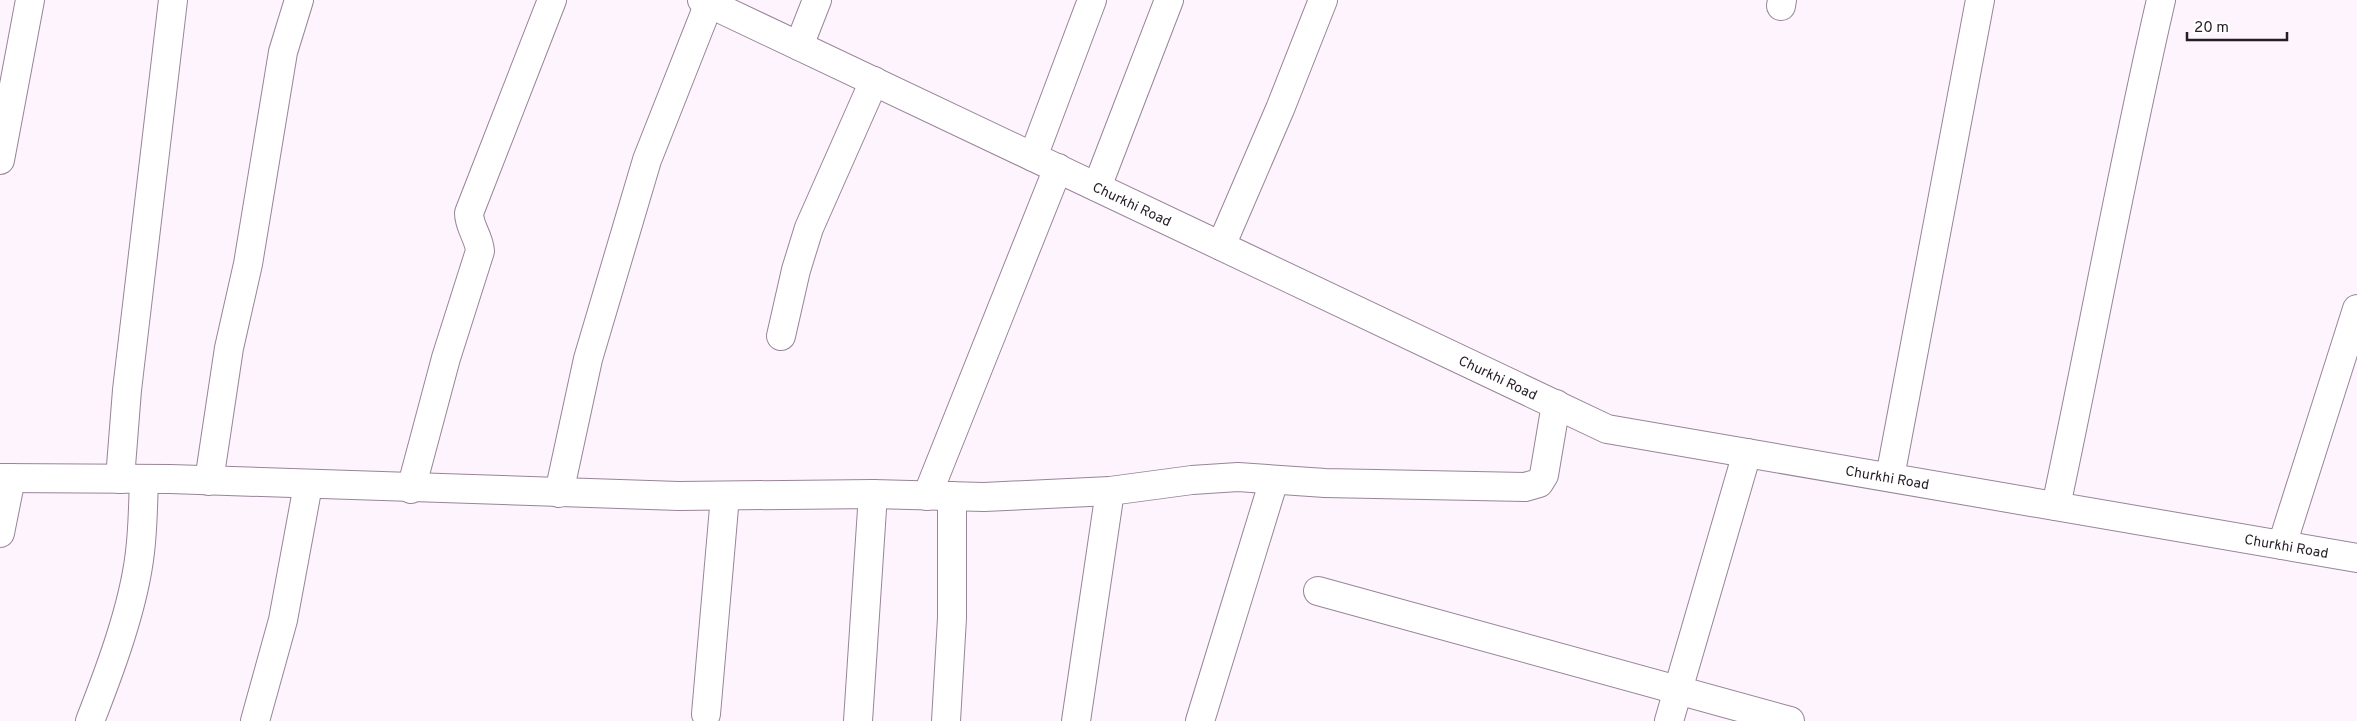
<svg xmlns="http://www.w3.org/2000/svg" width="2357" height="721" viewBox="0 0 2357 721" font-family="Overpass,sans-serif">
  <style>
    .lines { fill: none; stroke-linecap: round; stroke-linejoin: round }
    .minor-casing { stroke: #988499; stroke-width: 30 }
    .minor { stroke: #fff; stroke-width: 28 }
    .labels { text-anchor: middle; stroke-width: 4; stroke-linejoin: round; paint-order: stroke }
    .street-label { font-size: 14px; fill: #261e27; stroke: #fff }
  </style>
  <rect width="100%" height="100%" fill="#fdf4fd"/>
  <g class="lines">
    <defs>
      <g id="minor">
        <path id="s1" d="M702,0L1607,429L2357,558"/>
        <path d="M1781,6L1782,0"/>
        <path d="M799,46L817,0"/>
        <path d="M1033,157L1092,0"/>
        <path d="M0,160L30,0"/>
        <path d="M1097,187L1169,0"/>
        <path d="M1221,246L1280,109L1323,0"/>
        <path d="M781,336L796,270L809,228L874,81"/>
        <path d="M1890,477L1980,0"/>
        <path d="M0,478L170,479L679,496L873,494L984,497L1110,491L1192,480L1238,477L1325,483L1525,487L1539,483L1544,475L1556,404"/>
        <path d="M120,479L127,390L173,0"/>
        <path d="M209,481L229,348L248,264L283,52L299,0"/>
        <path d="M411,489L446,358L480,251C479,237 469,227 469,213L552,0"/>
        <path d="M559,493L588,359L647,160L709,3"/>
        <path d="M927,496L1058,168"/>
        <path d="M2056,506C2092,338 2122,168 2161,0"/>
        <path d="M0,533L11,478"/>
        <path d="M2282,545L2357,309"/>
        <path d="M1318,591L1790,721"/>
        <path d="M706,714L725,496"/>
        <path d="M90,721C110,670 134,606 140,552C143,528 143,504 144,479"/>
        <path d="M255,721L283,620L308,485"/>
        <path d="M858,721L873,494"/>
        <path d="M946,721L952,618V496"/>
        <path d="M1076,721L1110,491"/>
        <path d="M1200,721L1274,480"/>
        <path d="M1669,721L1747,453"/>
      </g>
    </defs>
    <!-- minor casing -->
    <use href="#minor" class="minor-casing"/>
    <!-- minor -->
    <use href="#minor" class="minor"/>
  </g>
  <g class="labels">
    <!-- street labels -->
    <g class="street-label">
      <text dy="5" stroke="none"><textPath href="#s1" startOffset="476">Churkhi Road</textPath></text>
      <text dy="5" stroke="none"><textPath href="#s1" startOffset="881">Churkhi Road</textPath></text>
      <text dy="5" stroke="none"><textPath href="#s1" startOffset="1286">Churkhi Road</textPath></text>
      <text dy="5" stroke="none"><textPath href="#s1" startOffset="1691">Churkhi Road</textPath></text>
    </g>
  </g>
  <!-- scale -->
  <path d="M2187 32v8h100v-8" fill="none" stroke="#261e27" stroke-width="2.5"/>
  <text x="2194" y="32" font-size="15" fill="#261e27" stroke="#ffffff" stroke-width="4" paint-order="stroke">20 m</text>
</svg>
